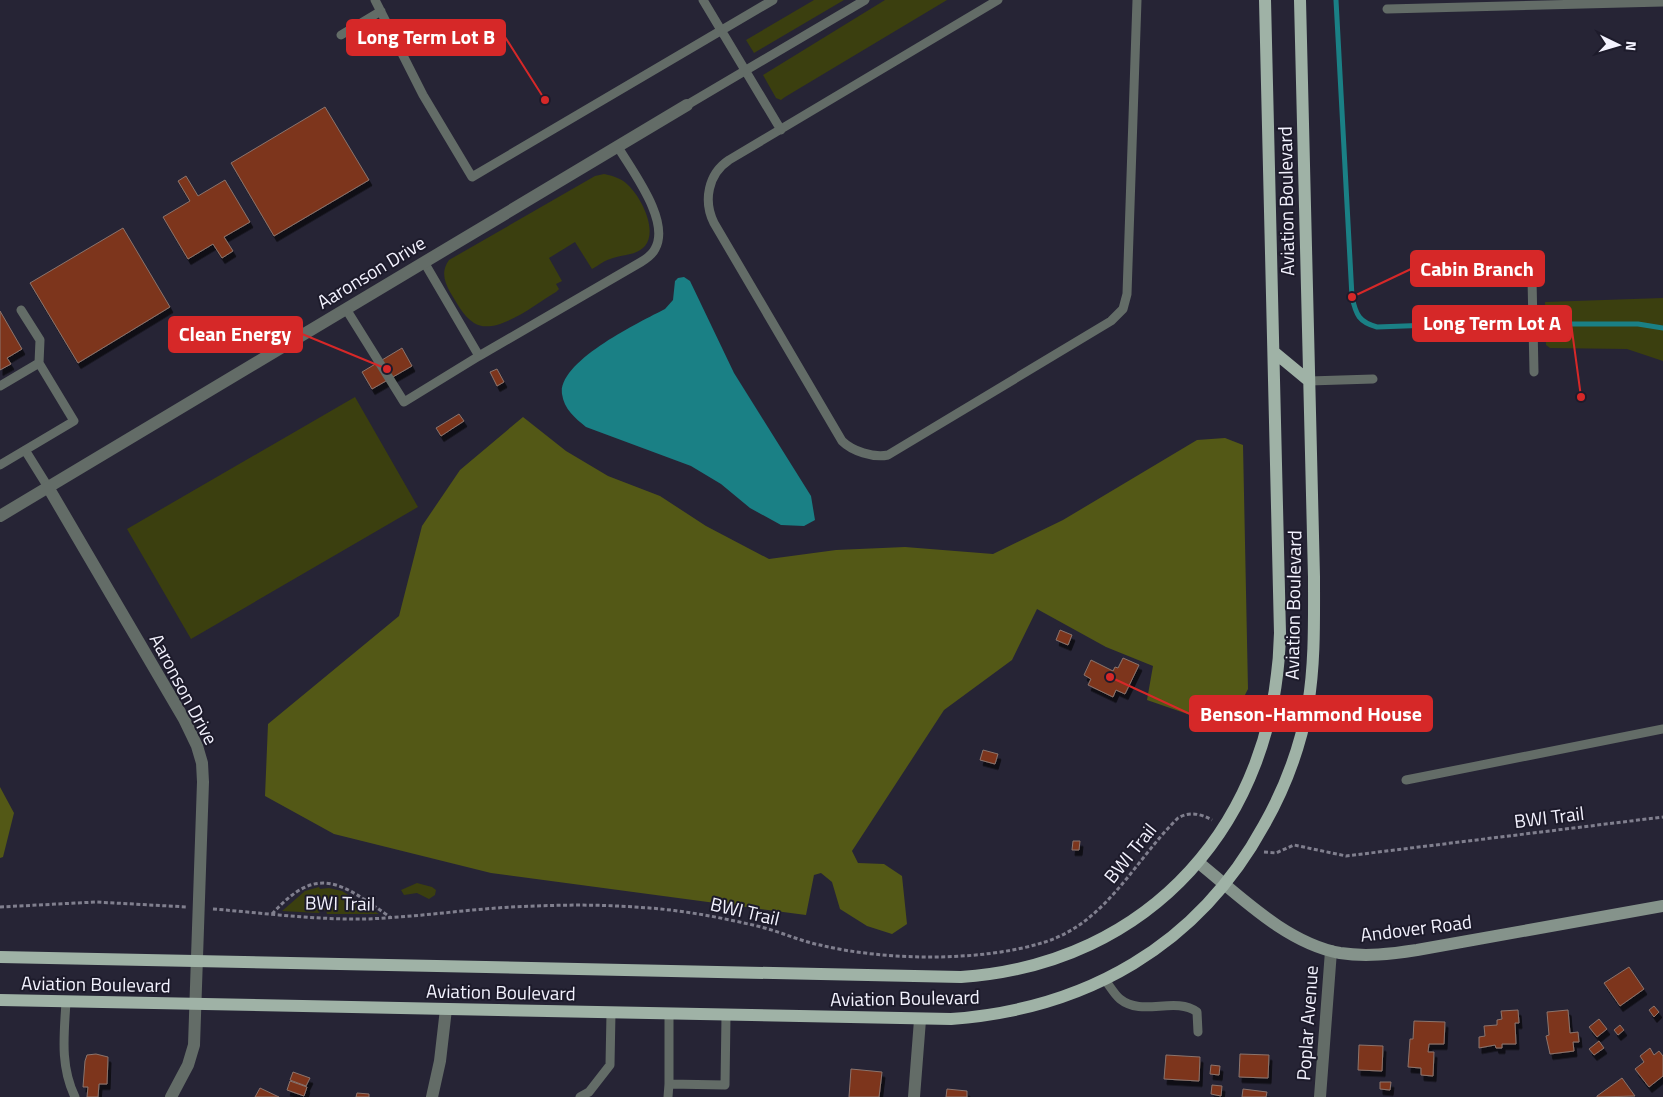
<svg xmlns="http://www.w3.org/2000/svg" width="1663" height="1097" viewBox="0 0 1663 1097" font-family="'Titillium Web',sans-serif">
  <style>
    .green { fill: #3b3f0f }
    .forest { fill: #535816 }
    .water { fill: #1a8085 }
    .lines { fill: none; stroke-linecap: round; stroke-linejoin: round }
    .stream { stroke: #1a8085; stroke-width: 5 }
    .building { fill: #7d341d; stroke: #8b746c; filter: url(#shadow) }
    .path { stroke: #807f8e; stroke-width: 3; stroke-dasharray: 4 2.5; stroke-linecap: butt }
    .lane { stroke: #636c67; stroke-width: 9 }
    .street { stroke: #636c67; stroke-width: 12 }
    .secondary { stroke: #85938b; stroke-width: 12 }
    .primary { stroke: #9fb2a6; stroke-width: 12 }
    .labels { text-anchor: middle; stroke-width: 4; stroke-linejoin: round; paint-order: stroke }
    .street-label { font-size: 19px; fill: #f3f2fe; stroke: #1d1b2b }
    .leader { fill: none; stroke: #d62828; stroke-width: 2 }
    .callout-dot { fill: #d62828; stroke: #1d1b2b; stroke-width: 2 }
    .callout { fill: #d62828; stroke: #d62828; stroke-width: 2 }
    .callout-label { font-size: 20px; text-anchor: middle; font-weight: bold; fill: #fff }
  </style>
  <defs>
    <filter id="shadow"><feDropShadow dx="3" dy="5.5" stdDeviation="0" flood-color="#0009"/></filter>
  </defs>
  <rect width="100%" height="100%" fill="#262435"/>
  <!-- green -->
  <path class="green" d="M814,0H844L754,53L746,40Z
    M885,0H947L785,97L781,100L776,98L763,75Z
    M604,174C613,176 621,178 628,185C641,197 658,230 645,246C636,256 624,254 613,258C605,260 599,265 592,269L575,242L549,258L562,281L556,284L559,289L556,292C537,303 496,337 474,323C463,316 457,303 450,292C444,281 441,271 449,260L595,176Z
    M1663,298V361L1627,349L1550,348L1546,345L1545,302Z
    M355,397L418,507L191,639L127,529Z
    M417,883L432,887L436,890L435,895L429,899L417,893L404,895L401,890Z
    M319,887L320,889L329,888L342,891L379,914H327L326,910L320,911L319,913L282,911L305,891Z"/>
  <!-- forest -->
  <path class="forest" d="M523,417L566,451L608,476L660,496L706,526L769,559L836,550L905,547L993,554L1063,520L1197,440L1225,438L1243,445L1248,689L1228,728L1147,700L1153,666L1106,647L1037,609L1012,660L944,710L852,851L858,863L884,864L902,876L907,924L892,934L867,926L840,909L832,882L821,873L814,875L806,915L491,873L334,834L265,796L268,724L399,616L422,526L460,470Z
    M0,787L14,813L3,857L0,858Z"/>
  <!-- water -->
  <path class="water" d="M684,277L690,281L734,373L811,496L815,520L804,526L781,525L750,508L721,484L691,466L586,427C575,418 564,409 562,394C558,361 640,322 665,309L673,300L675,281L678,278Z"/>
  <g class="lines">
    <!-- stream -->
    <path class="stream" d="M1336,0L1352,297C1356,315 1359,322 1377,327L1513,322
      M1549,324H1638L1663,328"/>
  </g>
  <!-- building -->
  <path class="building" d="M325,107L369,180L274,236L231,163Z
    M186,176L198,196L225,180L250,222L224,237L233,251L222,258L213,244L188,259L163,217L190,201L178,181Z
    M123,228L170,307L78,363L30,283Z
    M0,311L22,349L7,358L11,364L0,370Z
    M402,348L412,366L372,389L362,372Z
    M497,369L504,382L497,386L490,372Z
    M459,414L464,421L441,436L436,428Z
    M1060,630L1072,635L1068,645L1056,640Z
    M1123,658L1139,665L1125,694L1116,690L1113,697L1088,685L1091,679L1084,675L1091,660L1113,671L1115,667L1118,668Z
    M983,750L998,754L995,764L980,760Z
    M1073,841H1080L1079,850H1072Z
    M1629,967L1644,989L1620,1006L1604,983Z
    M1654,1006L1659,1012L1654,1017L1649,1010Z
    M1518,1010L1519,1023H1515L1516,1044H1502V1048H1496L1495,1045L1479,1048V1037L1485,1036L1484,1026L1497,1025V1020L1502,1019L1501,1011Z
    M1568,1010L1570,1033L1578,1032L1579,1042H1573L1574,1051L1550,1054L1546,1036L1549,1035L1547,1012Z
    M1599,1019L1607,1029L1597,1037L1589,1027Z
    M1414,1021L1445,1022L1444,1044H1429L1428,1052H1434L1433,1076L1421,1075V1068L1408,1067L1410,1039H1413Z
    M1620,1025L1624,1030L1618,1035L1614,1030Z
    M1599,1041L1604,1048L1594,1055L1589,1049Z
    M1359,1045L1383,1046L1382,1071L1358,1070Z
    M1650,1048L1654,1055L1659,1051L1663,1056V1076L1649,1087L1635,1069L1644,1062L1640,1056Z
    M96,1054L108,1057L107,1084H99L98,1097H87L88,1087H83L85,1061L87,1055Z
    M1240,1054L1269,1055L1268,1078L1239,1077Z
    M1166,1055L1200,1057L1199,1081L1164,1079Z
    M1211,1065L1220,1066L1219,1075L1210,1074Z
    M851,1069L882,1072L879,1097H849Z
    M293,1072L310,1078L306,1086L290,1080Z
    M1622,1078L1635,1096L1597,1097V1096Z
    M290,1081L307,1087L304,1096L287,1090Z
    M1380,1082H1391L1390,1090L1380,1089Z
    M1212,1085L1222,1086L1221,1096L1211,1094Z
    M260,1088L279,1097H255Z
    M947,1089L967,1091V1097H946Z
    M1243,1089L1267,1092L1266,1097H1242Z
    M357,1093L369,1094V1097H356Z"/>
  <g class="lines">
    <!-- path -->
    <path class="path" d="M1264,852L1276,853L1294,845L1346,856L1663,817
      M0,907L96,902L187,907
      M213,909C264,913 316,920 367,919C415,917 463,910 511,907C552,905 593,904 634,907C677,909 720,917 761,927C781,932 800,941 820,945C885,961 982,962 1045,942C1107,922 1134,861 1178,818C1190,811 1201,814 1212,820
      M272,914C318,863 341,883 390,917"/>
    <!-- lane -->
    <path class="lane" d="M375,0L423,95L472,177L773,0
      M703,0L781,130
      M998,0L729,160C708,174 703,201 714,223L842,441C852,451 873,458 888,455L1111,321L1123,309L1127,294L1137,0
      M1387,9L1663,2
      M341,35L381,11
      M687,105L865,0
      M424,262L479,356
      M1532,279L1534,372
      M346,309L404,402L479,356L641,262C646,259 652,255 655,249C671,221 632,171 618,147
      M21,310L40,340L39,363
      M1309,381L1373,379
      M0,386L39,363L74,421L0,465
      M25,450L48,487
      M1406,780L1663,729
      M1105,980C1110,986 1114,994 1120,999C1142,1017 1175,996 1197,1012L1198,1032
      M66,1002C64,1035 60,1066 75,1097
      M669,1014V1084L725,1085L726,1016
      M580,1097L589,1092L610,1065L611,1013
      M668,1097L669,1084"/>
    <!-- street -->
    <path class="street" d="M48,487L184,719L197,746L202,763L203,782L194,1045L188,1065L171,1097
      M0,516L687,105
      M432,1097L440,1061L446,1009
      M914,1097L920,1020
      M1320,1097L1331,951"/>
    <!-- secondary -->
    <path class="secondary" d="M1199,863C1240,896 1286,943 1340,953C1366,957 1391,954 1417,950L1663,906"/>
    <!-- primary -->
    <path class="primary" d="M1274,352L1309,381
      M0,957L961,977C1151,964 1276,821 1280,633L1265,0
      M0,1000L951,1019C1086,1009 1198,946 1264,825C1285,788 1300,748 1308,705C1315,663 1314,620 1314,577L1300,0"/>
  </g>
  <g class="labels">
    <!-- street labels -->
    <g class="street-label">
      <text transform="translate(1286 201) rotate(-91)" y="7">Aviation Boulevard</text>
      <text transform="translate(371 272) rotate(-31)" y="7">Aaronson Drive</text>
      <text transform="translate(1293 605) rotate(-89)" y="7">Aviation Boulevard</text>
      <text transform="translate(184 689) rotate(62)" y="7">Aaronson Drive</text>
      <text transform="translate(1549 817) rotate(-7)" y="7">BWI Trail</text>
      <text transform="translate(1130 853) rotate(-51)" y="7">BWI Trail</text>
      <text transform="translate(340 903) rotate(1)" y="7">BWI Trail</text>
      <text transform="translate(745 911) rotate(13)" y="7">BWI Trail</text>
      <text transform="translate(1416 928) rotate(-7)" y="7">Andover Road</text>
      <text transform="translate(96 984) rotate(1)" y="7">Aviation Boulevard</text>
      <text transform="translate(501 992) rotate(1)" y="7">Aviation Boulevard</text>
      <text transform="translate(905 998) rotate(-1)" y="7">Aviation Boulevard</text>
      <text transform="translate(1307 1023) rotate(-86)" y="7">Poplar Avenue</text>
    </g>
  </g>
  <!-- callouts -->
  <path class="leader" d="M545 100L505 37M1352 297L1411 269M1581 397L1571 323M387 369L302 334M1110 677L1190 714"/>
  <g class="callout-dot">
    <circle cx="545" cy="100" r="5"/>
    <circle cx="1352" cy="297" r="5"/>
    <circle cx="1581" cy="397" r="5"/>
    <circle cx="387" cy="369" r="5"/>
    <circle cx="1110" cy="677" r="5"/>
  </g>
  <g class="callout">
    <rect x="347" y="20" width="158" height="35" rx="5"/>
    <rect x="1411" y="251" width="133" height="35" rx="5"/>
    <rect x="1413" y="306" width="158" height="35" rx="5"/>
    <rect x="169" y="317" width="133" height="35" rx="5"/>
    <rect x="1190" y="696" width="242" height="35" rx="5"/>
  </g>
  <g class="callout-label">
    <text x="426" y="44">Long Term Lot B</text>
    <text x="1477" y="276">Cabin Branch</text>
    <text x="1492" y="330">Long Term Lot A</text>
    <text x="235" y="341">Clean Energy</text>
    <text x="1311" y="721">Benson-Hammond House</text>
  </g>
  <!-- north arrow -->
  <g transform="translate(1618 45) rotate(95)" stroke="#1d1b2b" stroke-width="4" paint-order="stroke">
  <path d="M0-4L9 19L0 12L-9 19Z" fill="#f3f2fe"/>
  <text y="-8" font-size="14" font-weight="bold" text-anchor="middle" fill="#f3f2fe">N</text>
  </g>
</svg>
